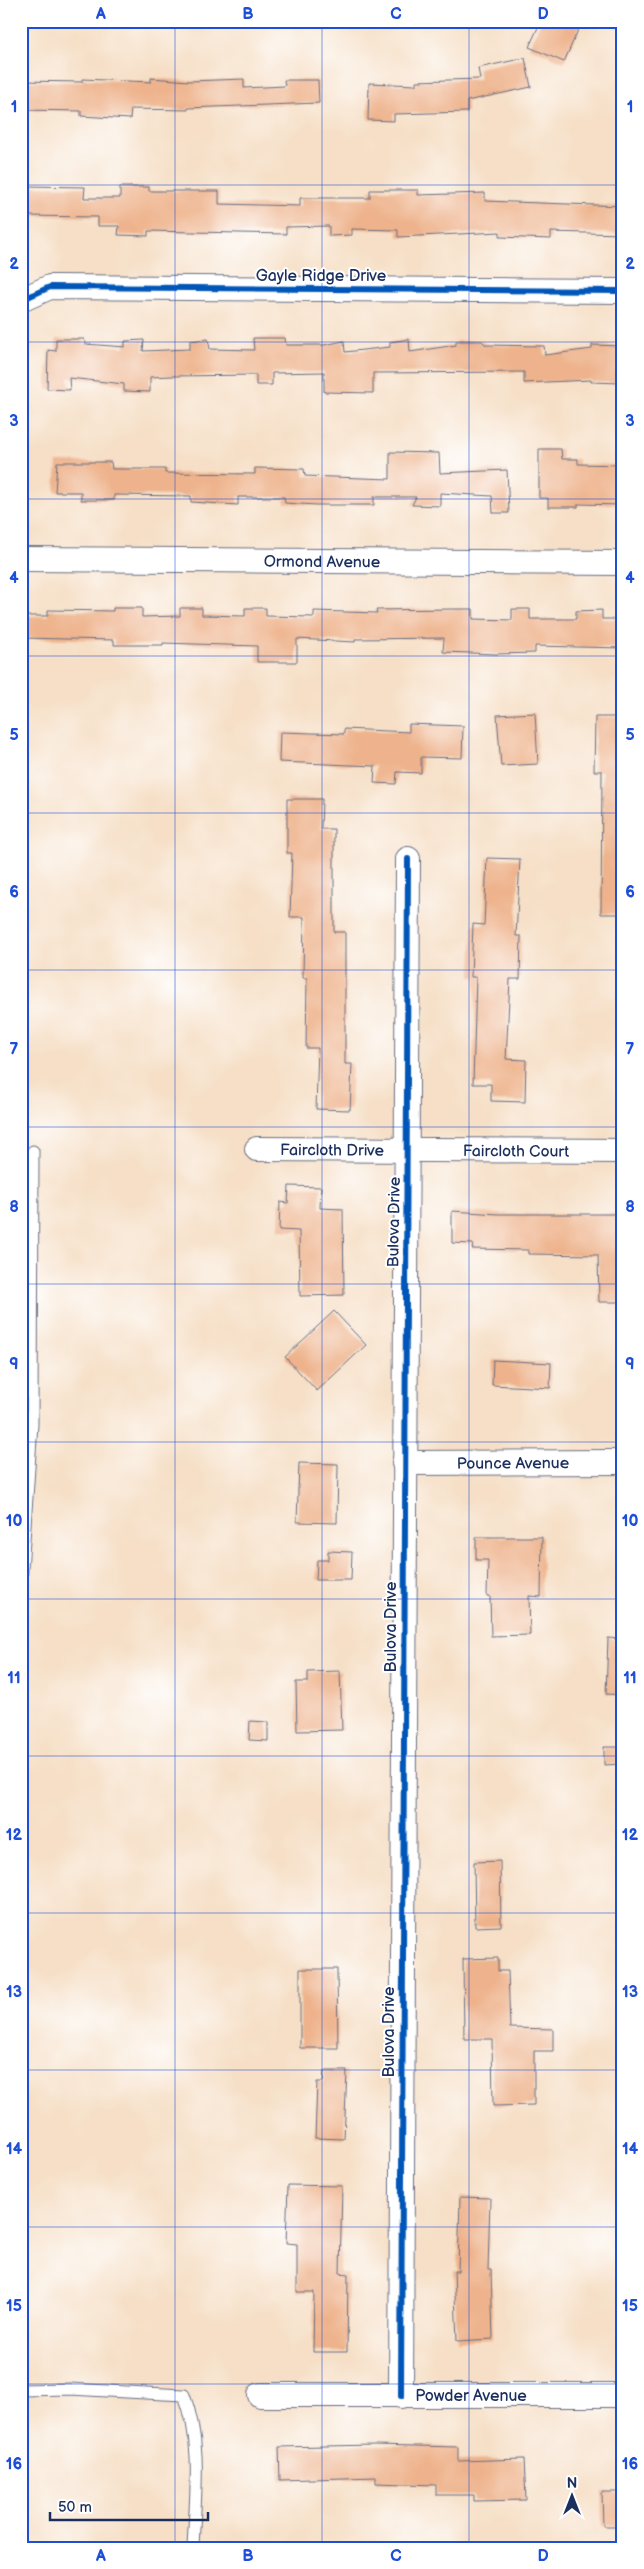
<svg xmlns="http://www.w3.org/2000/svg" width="644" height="2569" viewBox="0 0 644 2569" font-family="'Balsamiq Sans',sans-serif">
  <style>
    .building { fill: #eeb38c }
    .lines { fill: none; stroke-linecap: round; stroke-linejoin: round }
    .lane-casing { stroke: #686d82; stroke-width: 13 }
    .street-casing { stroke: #686d82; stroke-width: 26 }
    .lane { stroke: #fff; stroke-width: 11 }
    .street { stroke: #fff; stroke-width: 24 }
    .cycleway-casing { stroke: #fff; stroke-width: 9 }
    .cycleway { stroke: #0057b8; stroke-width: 6 }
    .grid { fill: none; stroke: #1d4ed8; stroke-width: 1; stroke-opacity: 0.55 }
    .labels { text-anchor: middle; stroke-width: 4; stroke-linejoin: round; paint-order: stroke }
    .street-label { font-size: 16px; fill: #1b2f5e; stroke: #fff }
    .neatline { fill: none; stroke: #1d4ed8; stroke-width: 2 }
    .grid-label { font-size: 16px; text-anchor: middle; font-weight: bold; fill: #1d4ed8 }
  </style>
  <rect width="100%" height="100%" fill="#fff"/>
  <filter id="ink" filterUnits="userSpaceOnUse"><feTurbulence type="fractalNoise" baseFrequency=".02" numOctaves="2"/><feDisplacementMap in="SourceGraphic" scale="10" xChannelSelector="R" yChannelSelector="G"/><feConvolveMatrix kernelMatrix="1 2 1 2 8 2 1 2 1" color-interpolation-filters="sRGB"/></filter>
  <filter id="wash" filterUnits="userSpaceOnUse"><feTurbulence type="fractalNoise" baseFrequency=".0096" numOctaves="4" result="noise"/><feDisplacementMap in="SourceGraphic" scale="20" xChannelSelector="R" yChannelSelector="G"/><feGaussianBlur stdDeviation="1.12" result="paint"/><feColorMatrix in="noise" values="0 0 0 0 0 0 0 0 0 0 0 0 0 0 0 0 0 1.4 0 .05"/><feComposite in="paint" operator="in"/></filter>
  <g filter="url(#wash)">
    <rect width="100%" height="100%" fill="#f6dfc6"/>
    <g id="blocks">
      <!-- building -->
      <path class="building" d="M541,21H582L564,62L529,47Z
        M525,58L531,87L467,101V112L394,114V121L368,120L369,83L416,85V81L480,79L478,68Z
        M151,78L189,81L244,79V88L285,86L284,80H318L319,103L188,108V110L131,109L130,119L81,116V111L21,110V81L82,82V79L151,82Z
        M28,186L85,187L84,198H120V187H149V191H219V204L300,206V198H370V190H418V195L485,193V201L623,206L622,234L551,232V239L500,237V232L398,237V230L352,229V235L329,236V226L286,227V234L148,231V236L118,235L119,226H98V217L27,216Z
        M253,338H285L286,345H324L344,341L345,352L390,347V342L409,339L410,352L456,345V341H482L486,345L544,346L545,355L592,349V345L623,346V372L621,383L591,382V380L524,383V372L373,373V393L324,392V372L272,373V385H256V375L172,376L150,377V392L124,391V384L69,378L70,390L47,389L48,350L56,351V339H84L85,344L125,347V341L144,340L143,351L190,349V341L208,339L210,349L254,350Z
        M539,449H561L562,459H578V464L623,465V505L578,504V507H548V498H539Z
        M390,452L439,453L440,473L507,470L509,513H493L492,496L440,493V506L412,505L416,497H374V505H316L285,503L284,497H238V505L191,502V496L114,495V500H81V492H55L57,462H111L112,469H165V473L255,474V468L304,469L305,476L390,479Z
        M113,608H142V617L180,616V608H202V615L245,616V608H266V616L314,617V611L377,613L376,610L452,609H473V619L512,620V609H530V619H576V611L602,610V619H623V648L535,646V653L497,654L443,652L444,638L355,639V642L297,639V662H257V646L163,643V645H114V640L21,638V616H48V610L113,611Z
        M535,713L538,764L501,766L497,715Z
        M595,717H623V914H601L602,771H594Z
        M409,724L463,726L462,758L421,757V773L397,772L396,784L374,783L375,766L279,762L280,732L344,734V729L409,732Z
        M287,799H322L321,829H334V932H345V1064H352L350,1110L316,1109L318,1048H306L307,978H303L304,917H290L292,853H287Z
        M487,858L520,859L516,936H521L520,979H510L506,1059L526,1060L525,1102L491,1101V1084H473L476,977H471L473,924L484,925Z
        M289,1186L321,1187L320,1208L343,1209L344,1295L300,1296L299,1231L279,1230L280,1202L288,1203Z
        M452,1211L498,1214H623V1302H599L598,1255L528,1254V1250L472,1249L473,1244L452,1243Z
        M334,1311L366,1345L317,1391L285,1357Z
        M493,1360L551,1363L550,1388L492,1385Z
        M299,1463L338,1464L337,1523L297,1522Z
        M476,1537H542L541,1597L529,1596L530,1635L491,1636L490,1596H487L488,1560H476Z
        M328,1551L352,1552L351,1580H316L317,1560H328Z
        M608,1638L623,1639V1695L606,1694Z
        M340,1671L342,1730L297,1731L296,1682H308V1672Z
        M250,1721L268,1722V1741L249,1740Z
        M604,1747H623V1764L604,1765Z
        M500,1861L501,1926L475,1927L474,1862Z
        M498,1958V1971H508L510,2028L553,2029V2051H534V2105L493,2106L492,2039H464L463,1959Z
        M300,1969H337L338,2048H300Z
        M324,2071H347L344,2139L315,2138L317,2082H323Z
        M288,2185L342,2186L340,2273L348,2274L347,2352H313L314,2292H297V2244L286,2243Z
        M460,2197L490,2198L488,2270H491L493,2339L457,2341L454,2271H458Z
        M374,2445L458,2447V2461L524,2459L526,2500L474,2501V2495H436V2485L376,2483V2477L280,2480L279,2447Z
        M602,2492H623V2526H603Z"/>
    </g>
  </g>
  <g filter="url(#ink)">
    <use href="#blocks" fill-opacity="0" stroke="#686d82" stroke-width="1"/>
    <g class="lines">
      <defs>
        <path id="lane" d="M21,1584L32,1424L33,1151
          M21,2390L69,2389L184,2395C203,2444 195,2496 193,2548"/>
        <g id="street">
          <path d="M21,300L50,287L623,291"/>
          <path id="s1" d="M21,559L623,563"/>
          <path id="s2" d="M257,1149L623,1151"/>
          <path id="s3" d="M404,1463L623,1462"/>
          <path id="s4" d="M260,2395H623"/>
          <path d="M401,2396L408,859"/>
        </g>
      </defs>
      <!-- lane casing -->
      <use href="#lane" class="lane-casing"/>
      <!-- street casing -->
      <use href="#street" class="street-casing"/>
      <!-- lane -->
      <use href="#lane" class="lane"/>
      <!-- street -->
      <use href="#street" class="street"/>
      <defs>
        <path id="cycleway" d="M21,300L50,287L623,291
          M401,2396L408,859"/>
      </defs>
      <!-- cycleway casing -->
      <use href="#cycleway" class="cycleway-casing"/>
      <!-- cycleway -->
      <use href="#cycleway" class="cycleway"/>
    </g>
  </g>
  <!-- grid -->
  <path class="grid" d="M175,21V2548M322,21V2548M469,21V2548M21,185H623M21,342H623M21,499H623M21,656H623M21,813H623M21,970H623M21,1127H623M21,1284H623M21,1442H623M21,1599H623M21,1756H623M21,1913H623M21,2070H623M21,2227H623M21,2384H623"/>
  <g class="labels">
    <!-- street labels -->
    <g class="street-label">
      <text x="321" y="281">Gayle Ridge Drive</text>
      <text dy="6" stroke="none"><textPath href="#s1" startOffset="301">Ormond Avenue</textPath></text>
      <text dy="6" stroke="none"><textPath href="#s2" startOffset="75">Faircloth Drive</textPath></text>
      <text dy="6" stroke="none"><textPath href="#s2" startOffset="259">Faircloth Court</textPath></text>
      <text transform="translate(393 1222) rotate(-89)" y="6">Bulova Drive</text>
      <text dy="6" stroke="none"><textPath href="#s3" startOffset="109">Pounce Avenue</textPath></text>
      <text transform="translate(390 1627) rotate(-90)" y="6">Bulova Drive</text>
      <text transform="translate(388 2032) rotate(-90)" y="6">Bulova Drive</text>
      <text dy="6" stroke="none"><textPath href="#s4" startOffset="211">Powder Avenue</textPath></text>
    </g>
  </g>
  <!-- margin -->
  <rect width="644" height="2569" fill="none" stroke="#fff" stroke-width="55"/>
  <!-- north arrow -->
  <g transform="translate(572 2496)" stroke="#ffffff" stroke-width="4" paint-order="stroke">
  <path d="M0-4L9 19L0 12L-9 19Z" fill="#1b2f5e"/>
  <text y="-8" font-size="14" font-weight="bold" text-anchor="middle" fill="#1b2f5e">N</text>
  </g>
  <!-- scale -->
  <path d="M50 2512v8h158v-8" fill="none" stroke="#1b2f5e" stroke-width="2.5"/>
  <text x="58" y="2512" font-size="15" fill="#1b2f5e" stroke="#ffffff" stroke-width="4" paint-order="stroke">50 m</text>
  <rect x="28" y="28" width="588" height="2514" class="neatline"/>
  <g class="grid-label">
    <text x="101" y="19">A</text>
    <text x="248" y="19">B</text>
    <text x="396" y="19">C</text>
    <text x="543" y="19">D</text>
    <text x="14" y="112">1</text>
    <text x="630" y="112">1</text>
    <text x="14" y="269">2</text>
    <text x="630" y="269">2</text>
    <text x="14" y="426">3</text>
    <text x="630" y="426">3</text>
    <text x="14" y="583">4</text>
    <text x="630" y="583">4</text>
    <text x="14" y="740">5</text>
    <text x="630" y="740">5</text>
    <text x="14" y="897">6</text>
    <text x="630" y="897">6</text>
    <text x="14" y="1054">7</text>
    <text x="630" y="1054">7</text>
    <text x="14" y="1212">8</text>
    <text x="630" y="1212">8</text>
    <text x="14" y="1369">9</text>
    <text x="630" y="1369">9</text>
    <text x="14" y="1526">10</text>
    <text x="630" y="1526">10</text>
    <text x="14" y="1683">11</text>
    <text x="630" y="1683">11</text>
    <text x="14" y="1840">12</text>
    <text x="630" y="1840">12</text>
    <text x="14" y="1997">13</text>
    <text x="630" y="1997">13</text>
    <text x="14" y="2154">14</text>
    <text x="630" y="2154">14</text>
    <text x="14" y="2311">15</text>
    <text x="630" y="2311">15</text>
    <text x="14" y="2469">16</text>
    <text x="630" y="2469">16</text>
    <text x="101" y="2561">A</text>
    <text x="248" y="2561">B</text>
    <text x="396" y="2561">C</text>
    <text x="543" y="2561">D</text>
  </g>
</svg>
